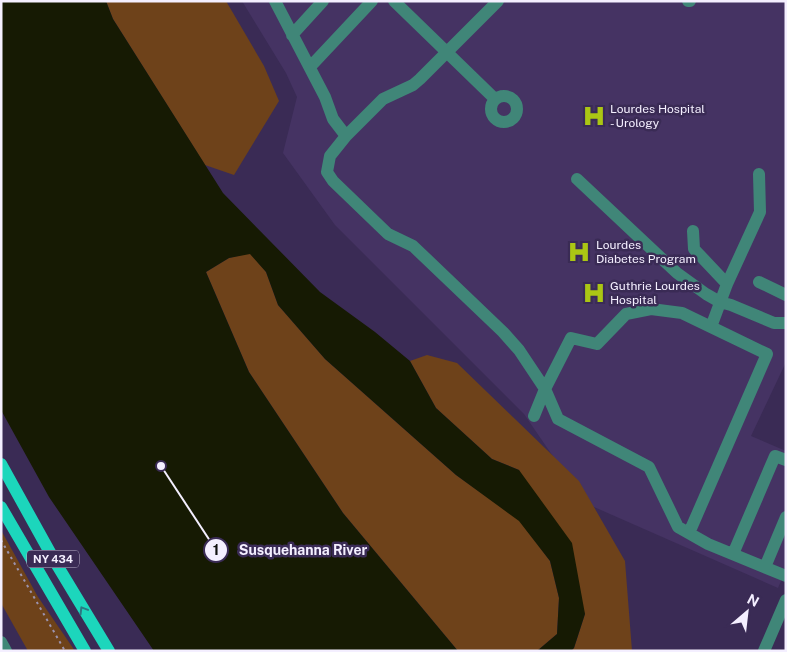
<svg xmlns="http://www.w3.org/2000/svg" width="787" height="652" viewBox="0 0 787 652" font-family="'Public Sans',sans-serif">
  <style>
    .built { fill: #453363 }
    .green { fill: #6e421a }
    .water { fill: #161a03 }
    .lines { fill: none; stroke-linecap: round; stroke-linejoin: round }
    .path { stroke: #9c93af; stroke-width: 2; stroke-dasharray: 2.5 4; stroke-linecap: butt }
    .minor { stroke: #408678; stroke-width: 12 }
    .major { stroke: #1cd6bc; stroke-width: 12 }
    .oneway { stroke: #2c7883 }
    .labels { text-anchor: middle; stroke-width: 5; stroke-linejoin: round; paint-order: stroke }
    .shield { fill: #3a2b55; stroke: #bcb4cc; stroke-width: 1 }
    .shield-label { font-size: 11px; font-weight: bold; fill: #f4efff }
    .poi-label { font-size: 12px; fill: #f4efff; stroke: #3a2b55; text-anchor: start }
    .leader { fill: none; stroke: #f4efff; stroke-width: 2 }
    .callout-dot { fill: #f4efff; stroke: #3a2b55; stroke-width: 2 }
    .mark-label { font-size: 15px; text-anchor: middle; font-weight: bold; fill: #111 }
    .callout-label { font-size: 14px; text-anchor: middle; font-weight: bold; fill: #f4efff; stroke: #3a2b55; stroke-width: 5; stroke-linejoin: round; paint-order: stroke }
  </style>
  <rect width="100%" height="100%" fill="#3a2b55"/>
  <!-- built -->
  <path class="built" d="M242,1H786V362L751,436L786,451V569L778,588L585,503L524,414L335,225L283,153L297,97L286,73Z"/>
  <!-- green -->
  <path class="green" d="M106,1H226L264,66L279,101L234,175L205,165L113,19Z
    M250,253L266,272L278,305L325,359L456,475L519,520L550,561L559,598L557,634L537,651H458L343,513L249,372L206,272L229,258Z
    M427,355L457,363L579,481L625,561L632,651H571L574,648L585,614L519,470L492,459L436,408L410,361Z
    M1,530L38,597L75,651H28L1,603Z"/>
  <!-- water -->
  <path class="water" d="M1,1H106L113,19L223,193L320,292L375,332L410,361L436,408L492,459L519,470L572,543L585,614L574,648L571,651H537L557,634L559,598L550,561L519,521L456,475L325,359L278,305L266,272L250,254L229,258L206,272L249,372L343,513L458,651H154L49,497L1,410Z"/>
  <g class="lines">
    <!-- path -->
    <path class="path" d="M1,540L65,651"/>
    <!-- minor -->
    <path class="minor" d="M275,1L325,97L333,119L346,136
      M394,1L495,99
      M498,1L420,79L413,85L383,99L346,136L330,156L327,172L333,181L388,234L413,246L503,332L519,350L545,389L534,416
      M688,1H690
      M292,35L323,1
      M310,67L372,1
      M491 109a13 13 0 1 1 26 0a13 13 0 1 1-26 0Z
      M759,174L760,212L727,284L711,327L682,313L651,309L626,314L597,344L571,338L545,389L558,419L649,467L678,527L708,544L786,576
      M577,179L677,273L706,294L720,302L731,305L774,323H786
      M693,231L694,249L727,284
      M759,282L786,295
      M689,533L767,354L711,327
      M733,554L775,456L786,460
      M765,567L786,517
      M1,642L6,651
      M764,651L786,600"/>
    <!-- major -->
    <path class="major" d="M1,464L57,565L109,651
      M1,507L85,651"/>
  </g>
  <!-- one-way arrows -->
  <defs><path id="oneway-chevron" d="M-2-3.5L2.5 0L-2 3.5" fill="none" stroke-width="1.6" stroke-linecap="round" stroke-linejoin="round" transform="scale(1.25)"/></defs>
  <use class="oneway" href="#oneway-chevron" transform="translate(83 610) rotate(-121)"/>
  <!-- icons -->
  <defs>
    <symbol id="hospital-bare" viewBox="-9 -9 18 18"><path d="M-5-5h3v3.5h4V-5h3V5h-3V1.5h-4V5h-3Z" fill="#abc614" stroke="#3a2b55" stroke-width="2.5" paint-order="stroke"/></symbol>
  </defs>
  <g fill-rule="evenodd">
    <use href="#hospital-bare" x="578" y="100" width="32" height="32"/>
    <use href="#hospital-bare" x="563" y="236" width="32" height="32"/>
    <use href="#hospital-bare" x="578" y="277" width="32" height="32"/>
  </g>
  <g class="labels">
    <!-- shield labels -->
    <rect class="shield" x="27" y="550.5" width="52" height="17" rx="4"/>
    <g class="shield-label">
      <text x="53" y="563">NY 434</text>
    </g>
    <!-- poi labels -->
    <g class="poi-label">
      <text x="610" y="113">Lourdes Hospital<tspan x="610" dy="14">- Urology</tspan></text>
      <text x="596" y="249">Lourdes<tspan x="596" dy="14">Diabetes Program</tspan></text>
      <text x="610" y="290">Guthrie Lourdes<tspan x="610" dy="14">Hospital</tspan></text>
    </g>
  </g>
  <!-- callouts -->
  <path class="leader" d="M161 466L216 550"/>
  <g class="callout-dot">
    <circle cx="161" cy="466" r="5"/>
    <circle cx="216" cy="550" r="12"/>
  </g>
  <g class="mark-label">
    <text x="216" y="555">1</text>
  </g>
  <g class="callout-label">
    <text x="303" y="555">Susquehanna River</text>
  </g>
  <!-- border -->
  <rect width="787" height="652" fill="none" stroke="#f4efff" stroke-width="5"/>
  <!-- north arrow -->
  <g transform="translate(747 612) rotate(28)" stroke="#3a2b55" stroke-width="4" paint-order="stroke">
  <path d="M0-4L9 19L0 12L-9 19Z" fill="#f4efff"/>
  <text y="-8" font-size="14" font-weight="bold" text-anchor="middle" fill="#f4efff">N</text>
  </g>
</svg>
